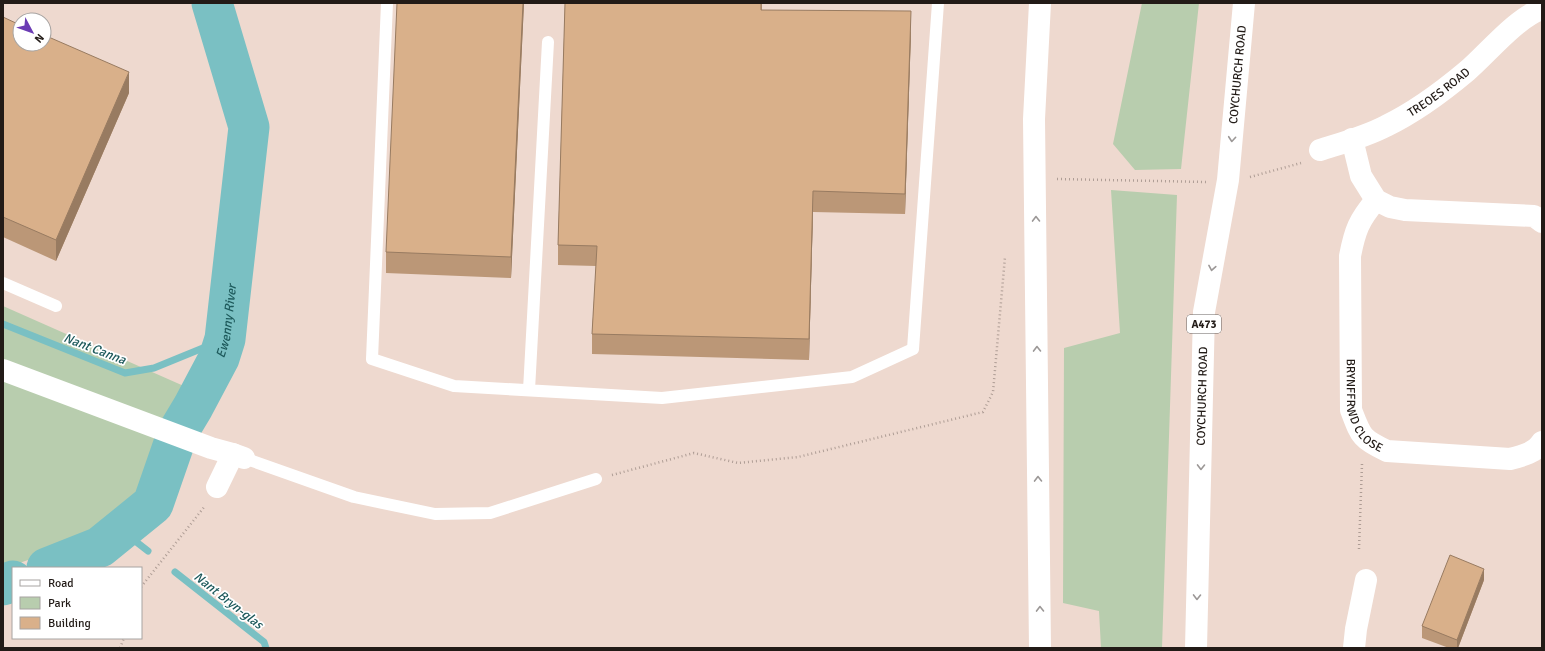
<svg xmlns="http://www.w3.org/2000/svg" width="1545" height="651" viewBox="0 0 1545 651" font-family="Signika,sans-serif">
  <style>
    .green { fill: #b8cdae }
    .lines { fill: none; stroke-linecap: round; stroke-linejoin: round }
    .stream { stroke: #7ac0c3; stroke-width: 7 }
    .river { stroke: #7ac0c3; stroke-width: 41 }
    .path { stroke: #ae9d95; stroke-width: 2.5; stroke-dasharray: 1 3; stroke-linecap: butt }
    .service { stroke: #fff; stroke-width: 12 }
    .minor { stroke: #fff; stroke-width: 22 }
    .primary { stroke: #fff; stroke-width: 22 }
    .wall { fill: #bb9777 }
    .shaded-wall { fill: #987b61 }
    .building { fill: #d9b08a; stroke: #987b61 }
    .oneway { stroke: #9c9897 }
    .labels { text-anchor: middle; stroke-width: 3.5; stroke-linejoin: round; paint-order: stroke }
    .shield { fill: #fff; stroke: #645f5d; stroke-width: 1 }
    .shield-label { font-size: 11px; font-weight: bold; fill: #221b17 }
    .street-label { font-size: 12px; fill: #221b17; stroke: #fff }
    .water-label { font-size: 13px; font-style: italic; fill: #1d595b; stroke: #fff }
  </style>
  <rect width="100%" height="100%" fill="#eed9cf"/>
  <!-- green -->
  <path class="green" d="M1142,3H1199L1181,169L1135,170L1113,144Z
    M1111,190L1177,195L1162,648H1101L1099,611L1063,603L1064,348L1120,333Z
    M3,306L186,387L134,508L113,525L81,543H75L3,569Z"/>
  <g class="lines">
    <!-- stream -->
    <path class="stream" d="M3,324L125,373L154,368L225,339
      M121,530L148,551
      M175,572L264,642L266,648"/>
    <!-- river -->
    <g class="river">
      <path id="s1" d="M47,568L100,547L153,504L178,432L193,407L219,358L225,339L249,127L212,3"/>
      <path d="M3,585L13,581"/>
    </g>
    <!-- path -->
    <path class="path" d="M1250,177L1301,163
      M1057,179L1206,182
      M612,475L694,453L738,463L798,457L983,412L993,392L1005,257
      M1359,549L1362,464
      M141,587L205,506
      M120,648L124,638"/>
    <!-- service -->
    <path class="service" d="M387,3L372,359L454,386L662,398L852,377L913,349L938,3
      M3,283L56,306
      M529,390L548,42
      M244,458L354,497L435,514L490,513L596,479"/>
    <!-- minor -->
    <g class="minor">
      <path d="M1352,139L1361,176L1376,200L1390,207L1405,210L1534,216L1542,222"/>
      <path id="s2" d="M1320,150C1342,143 1365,137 1386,126C1415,112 1442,92 1467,71C1488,53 1516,18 1542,9"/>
      <path id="s3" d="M1376,200C1359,220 1355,230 1350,256L1351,410C1361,436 1361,439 1387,451L1510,459C1522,456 1535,453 1542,442"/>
      <path d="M3,370L211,448L233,454"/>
      <path d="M217,487L233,454L244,458"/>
      <path d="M1354,648L1356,629L1366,580"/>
    </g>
    <!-- primary -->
    <g class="primary">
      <path d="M1040,3L1034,119L1040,648"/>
      <path id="s4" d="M1196,648L1204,312L1228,180L1244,3"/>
    </g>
  </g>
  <!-- wall -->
  <path class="wall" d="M524,3L511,278L386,273V252Z
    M565,3H762V10L911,32L905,214L813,212L809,360L592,354V334L596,266L558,265V245Z
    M3,17L129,93L56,261L3,237Z
    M1484,580L1458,648H1449L1422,638V626Z"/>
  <!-- shaded-wall -->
  <path class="shaded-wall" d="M523,3H524L511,278V257Z
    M911,11V32L905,214V194Z
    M129,72V93L56,261V240Z
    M813,191V212L809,360V339Z
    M1484,569V580L1458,648H1457V640Z"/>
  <!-- building -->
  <path class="building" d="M397,3H523L511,257L386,252Z
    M565,3H761V10L911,11L905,194L813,191L809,339L592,334L597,246L558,245Z
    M3,17L20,25V44H44V35L129,72L56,240L3,217Z
    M1450,555L1484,569L1457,640L1422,626Z"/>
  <!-- one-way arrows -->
  <defs><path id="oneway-chevron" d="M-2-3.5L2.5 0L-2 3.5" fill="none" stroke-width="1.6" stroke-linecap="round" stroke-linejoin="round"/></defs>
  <g class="oneway">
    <use href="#oneway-chevron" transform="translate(1232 139) rotate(95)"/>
    <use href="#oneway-chevron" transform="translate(1036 219) rotate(-91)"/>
    <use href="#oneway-chevron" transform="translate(1212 268) rotate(100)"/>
    <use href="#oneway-chevron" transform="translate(1037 349) rotate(-91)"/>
    <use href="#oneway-chevron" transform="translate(1201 467) rotate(91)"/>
    <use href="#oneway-chevron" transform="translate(1038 479) rotate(-91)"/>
    <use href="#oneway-chevron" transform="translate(1197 597) rotate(91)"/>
    <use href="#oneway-chevron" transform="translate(1040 609) rotate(-91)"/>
  </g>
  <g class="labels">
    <!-- shield labels -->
    <rect class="shield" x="1187" y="315" width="34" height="18" rx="3"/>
    <g class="shield-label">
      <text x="1204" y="328">A473</text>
    </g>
    <!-- street labels -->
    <g class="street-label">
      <text dy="4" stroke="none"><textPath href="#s4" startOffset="576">COYCHURCH ROAD</textPath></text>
      <text dy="4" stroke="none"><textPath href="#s2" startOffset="133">TREOES ROAD</textPath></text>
      <text dy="4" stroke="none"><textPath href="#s4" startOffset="252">COYCHURCH ROAD</textPath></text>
      <text dy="4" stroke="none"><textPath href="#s3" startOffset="217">BRYNFFRWD CLOSE</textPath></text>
    </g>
    <!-- water labels -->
    <g class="water-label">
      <text dy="5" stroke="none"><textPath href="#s1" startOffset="324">Ewenny River</textPath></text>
      <text transform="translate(95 348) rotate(21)" y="5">Nant Canna</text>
      <text transform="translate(229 600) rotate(38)" y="5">Nant Bryn-glas</text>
    </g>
  </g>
  <!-- border -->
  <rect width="1545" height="651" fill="none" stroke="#221b17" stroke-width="8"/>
  <!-- legend -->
  <rect x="12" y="567" width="130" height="72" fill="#ffffff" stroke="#a7a4a2"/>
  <rect x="20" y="580" width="20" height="6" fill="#ffffff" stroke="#a7a4a2"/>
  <text x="48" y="587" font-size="12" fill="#221b17">Road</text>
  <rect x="20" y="597" width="20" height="12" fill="#b8cdae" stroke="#a7a4a2"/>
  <text x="48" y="607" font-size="12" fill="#221b17">Park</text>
  <rect x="20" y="617" width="20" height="12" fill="#d9b08a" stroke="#a7a4a2"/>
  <text x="48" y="627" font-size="12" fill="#221b17">Building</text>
  <!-- north arrow -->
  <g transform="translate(32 32) rotate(131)"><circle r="19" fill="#ffffff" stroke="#a7a4a2"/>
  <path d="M0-3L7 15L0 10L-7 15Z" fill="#6b3cb4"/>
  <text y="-6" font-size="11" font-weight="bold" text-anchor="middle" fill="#221b17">N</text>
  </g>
</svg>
